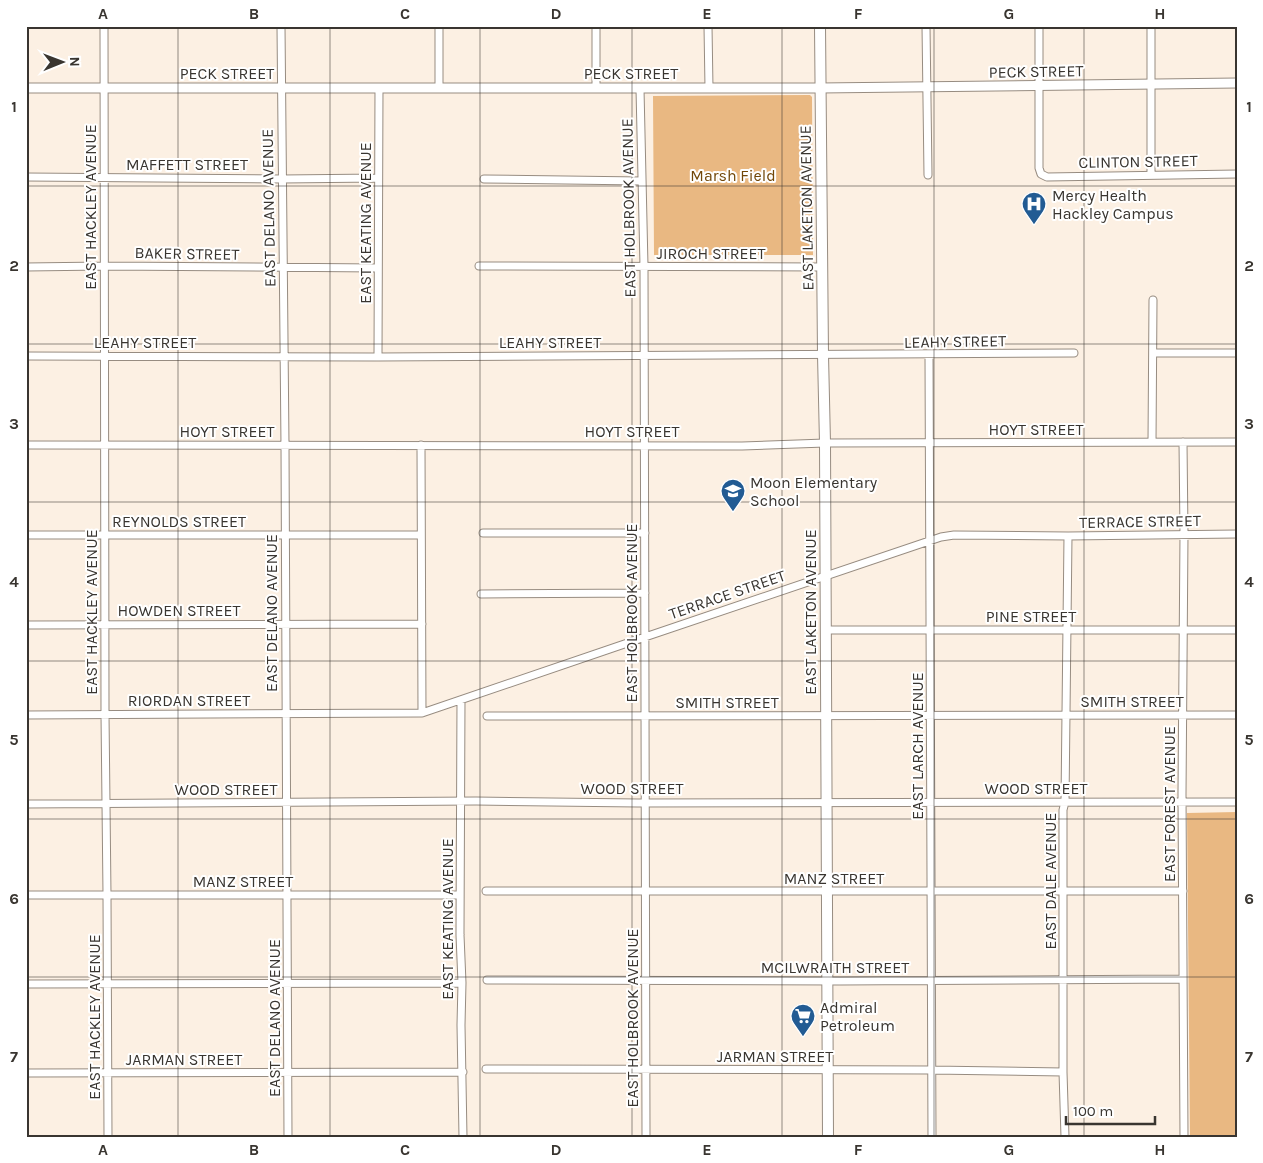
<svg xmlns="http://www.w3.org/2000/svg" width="1263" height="1163" viewBox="0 0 1263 1163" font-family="Karla,sans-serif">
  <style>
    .green { fill: #e9b882 }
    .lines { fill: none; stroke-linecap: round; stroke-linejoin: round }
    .minor-casing { stroke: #978c81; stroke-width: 9 }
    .tertiary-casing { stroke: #978c81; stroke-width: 11 }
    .secondary-casing { stroke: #978c81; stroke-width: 12 }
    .minor { stroke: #fff; stroke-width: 7 }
    .tertiary { stroke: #fff; stroke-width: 9 }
    .secondary { stroke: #fff; stroke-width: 10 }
    .grid { fill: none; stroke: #393530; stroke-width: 1; stroke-opacity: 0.55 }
    .labels { text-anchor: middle; stroke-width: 4; stroke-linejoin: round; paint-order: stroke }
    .street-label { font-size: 16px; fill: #393530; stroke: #fff }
    .park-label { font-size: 16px; fill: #724709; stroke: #fff }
    .poi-label { font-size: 16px; fill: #393530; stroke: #fff; text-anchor: start }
    .neatline { fill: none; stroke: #393530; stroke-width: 2 }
    .grid-label { font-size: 16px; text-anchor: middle; font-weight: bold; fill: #393530 }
  </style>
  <rect width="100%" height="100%" fill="#fcf0e3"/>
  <!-- green -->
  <path class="green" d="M810,95L812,97L813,255H654L653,96Z
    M1237,812V1137H1190L1187,813Z"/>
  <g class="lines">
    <defs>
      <path id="minor" d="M104,26L105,714L107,894L108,1137
        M281,26L285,445L288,1137
        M439,26V88
        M596,26V88
        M708,26L709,88
        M926,26L928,175
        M1039,26V168L1041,174L1047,177L1237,174
        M1151,26V175
        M640,89L644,266L646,1137
        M26,177L282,179L378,178
        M484,179L642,181
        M479,266L823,267
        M26,267L104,266L378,268
        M1153,353H1237
        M929,355L932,1137
        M26,356L378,357L1074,353
        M378,357L379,88
        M1152,442L1153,300
        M1183,442L1184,534L1182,794L1184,1137
        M26,445L742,446L825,443L1237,442
        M421,445L422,713
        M483,533H645
        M26,535H421
        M481,594L645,593
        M26,625L422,624
        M826,630H1237
        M461,700L460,935L462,983L461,1025L463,1137
        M26,715L422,713L645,637L941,537L954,535L1068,536L1237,534
        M487,716L1237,715
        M26,804L476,801L638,803L1237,802
        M486,891H1183
        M26,895H460
        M487,980L840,981L1183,979
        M26,984L462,983
        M486,1069L932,1070L1063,1072
        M26,1073L463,1072
        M1065,1137L1063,1072V810L1065,802L1068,536"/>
      <path id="tertiary" d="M26,88H820L1237,83"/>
      <path id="secondary" d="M820,26L823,355L825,443L828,1137"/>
    </defs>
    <!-- minor casing -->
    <use href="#minor" class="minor-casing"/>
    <!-- tertiary casing -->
    <use href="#tertiary" class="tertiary-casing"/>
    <!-- secondary casing -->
    <use href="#secondary" class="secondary-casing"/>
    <!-- minor -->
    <use href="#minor" class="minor"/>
    <!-- tertiary -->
    <use href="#tertiary" class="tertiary"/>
    <!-- secondary -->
    <use href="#secondary" class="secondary"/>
  </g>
  <!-- grid -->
  <path class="grid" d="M178,26V1137M330,26V1137M480,26V1137M632,26V1137M782,26V1137M934,26V1137M1084,26V1137M26,186H1237M26,344H1237M26,502H1237M26,661H1237M26,819H1237M26,977H1237"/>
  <!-- icons -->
  <defs>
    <symbol id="hospital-pin" viewBox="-11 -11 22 30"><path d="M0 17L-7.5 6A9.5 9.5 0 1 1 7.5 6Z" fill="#225b93" stroke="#fff"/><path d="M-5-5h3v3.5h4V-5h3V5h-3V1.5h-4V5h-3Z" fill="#fff"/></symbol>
    <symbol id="school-pin" viewBox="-11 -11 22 30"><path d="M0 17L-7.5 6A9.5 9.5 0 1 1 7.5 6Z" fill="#225b93" stroke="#fff"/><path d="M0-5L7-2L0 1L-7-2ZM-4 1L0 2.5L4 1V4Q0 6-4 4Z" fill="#fff"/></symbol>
    <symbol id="supermarket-pin" viewBox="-11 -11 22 30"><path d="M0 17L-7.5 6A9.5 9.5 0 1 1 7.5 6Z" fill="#225b93" stroke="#fff"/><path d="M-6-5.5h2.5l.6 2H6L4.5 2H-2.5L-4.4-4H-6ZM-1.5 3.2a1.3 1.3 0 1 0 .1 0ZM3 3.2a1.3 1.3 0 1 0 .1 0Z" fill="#fff"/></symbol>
  </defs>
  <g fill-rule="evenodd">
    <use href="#hospital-pin" x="1020" y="190" width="28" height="38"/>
    <use href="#school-pin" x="719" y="477" width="28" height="38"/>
    <use href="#supermarket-pin" x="789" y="1002" width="28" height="38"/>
  </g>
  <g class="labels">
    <!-- street labels -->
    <g class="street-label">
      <text transform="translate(1036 71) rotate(-1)" y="6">PECK STREET</text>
      <text x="227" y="79">PECK STREET</text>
      <text x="631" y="79">PECK STREET</text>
      <text transform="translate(1138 161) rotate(-1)" y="6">CLINTON STREET</text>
      <text x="187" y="170">MAFFETT STREET</text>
      <text transform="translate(90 207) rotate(-90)" y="6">EAST HACKLEY AVENUE</text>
      <text transform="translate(268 208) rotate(-91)" y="6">EAST DELANO AVENUE</text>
      <text transform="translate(628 208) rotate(-91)" y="6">EAST HOLBROOK AVENUE</text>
      <text transform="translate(806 208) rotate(-91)" y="6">EAST LAKETON AVENUE</text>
      <text transform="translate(365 223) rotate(-90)" y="6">EAST KEATING AVENUE</text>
      <text transform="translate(187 253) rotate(1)" y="6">BAKER STREET</text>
      <text x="711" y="259">JIROCH STREET</text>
      <text transform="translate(955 341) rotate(-1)" y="6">LEAHY STREET</text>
      <text x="145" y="348">LEAHY STREET</text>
      <text x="550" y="348">LEAHY STREET</text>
      <text x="1036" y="435">HOYT STREET</text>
      <text x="227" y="437">HOYT STREET</text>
      <text x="632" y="437">HOYT STREET</text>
      <text x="179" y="527">REYNOLDS STREET</text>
      <text transform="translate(1140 521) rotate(-1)" y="6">TERRACE STREET</text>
      <text transform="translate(727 594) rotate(-19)" y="6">TERRACE STREET</text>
      <text x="179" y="616">HOWDEN STREET</text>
      <text transform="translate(91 612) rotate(-90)" y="6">EAST HACKLEY AVENUE</text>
      <text transform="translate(810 612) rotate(-90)" y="6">EAST LAKETON AVENUE</text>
      <text transform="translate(271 613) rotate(-90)" y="6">EAST DELANO AVENUE</text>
      <text transform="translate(631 613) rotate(-90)" y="6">EAST HOLBROOK AVENUE</text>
      <text x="1031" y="622">PINE STREET</text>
      <text x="189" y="706">RIORDAN STREET</text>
      <text x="1132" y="707">SMITH STREET</text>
      <text x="727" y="708">SMITH STREET</text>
      <text transform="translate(917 746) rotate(-90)" y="6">EAST LARCH AVENUE</text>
      <text x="632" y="794">WOOD STREET</text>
      <text x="1036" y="794">WOOD STREET</text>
      <text x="226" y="795">WOOD STREET</text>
      <text transform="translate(1169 804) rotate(-90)" y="6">EAST FOREST AVENUE</text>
      <text x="834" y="884">MANZ STREET</text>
      <text x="243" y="887">MANZ STREET</text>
      <text transform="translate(1050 881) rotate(-90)" y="6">EAST DALE AVENUE</text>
      <text transform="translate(447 919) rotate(-90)" y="6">EAST KEATING AVENUE</text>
      <text x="835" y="973">MCILWRAITH STREET</text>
      <text transform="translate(94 1017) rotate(-90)" y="6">EAST HACKLEY AVENUE</text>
      <text transform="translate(274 1018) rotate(-90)" y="6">EAST DELANO AVENUE</text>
      <text transform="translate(632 1018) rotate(-90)" y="6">EAST HOLBROOK AVENUE</text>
      <text x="775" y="1062">JARMAN STREET</text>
      <text x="184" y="1065">JARMAN STREET</text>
    </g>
    <!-- park labels -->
    <g class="park-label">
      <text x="733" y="181">Marsh Field</text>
    </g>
    <!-- poi labels -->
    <g class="poi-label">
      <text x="1052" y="201">Mercy Health<tspan x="1052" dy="18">Hackley Campus</tspan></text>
      <text x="750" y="488">Moon Elementary<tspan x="750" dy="18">School</tspan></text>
      <text x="820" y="1013">Admiral<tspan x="820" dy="18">Petroleum</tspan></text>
    </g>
  </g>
  <!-- border -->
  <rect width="1263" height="1163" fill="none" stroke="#ffffff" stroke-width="55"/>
  <!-- north arrow -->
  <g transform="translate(62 62) rotate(89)" stroke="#ffffff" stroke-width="4" paint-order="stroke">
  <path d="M0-4L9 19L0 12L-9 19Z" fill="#393530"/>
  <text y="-8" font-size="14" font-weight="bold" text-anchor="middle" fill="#393530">N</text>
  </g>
  <!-- scale -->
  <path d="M1066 1116v8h89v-8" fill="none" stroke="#393530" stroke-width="2.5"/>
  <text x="1073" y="1116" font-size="15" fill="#393530" stroke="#ffffff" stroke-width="4" paint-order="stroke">100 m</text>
  <rect x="28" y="28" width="1208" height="1108" class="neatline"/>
  <g class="grid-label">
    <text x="103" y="19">A</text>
    <text x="254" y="19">B</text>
    <text x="405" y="19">C</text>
    <text x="556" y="19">D</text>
    <text x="707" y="19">E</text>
    <text x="858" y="19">F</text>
    <text x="1009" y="19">G</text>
    <text x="1160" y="19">H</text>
    <text x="14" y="112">1</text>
    <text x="1249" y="112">1</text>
    <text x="14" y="271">2</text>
    <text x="1249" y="271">2</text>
    <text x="14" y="429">3</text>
    <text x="1249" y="429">3</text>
    <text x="14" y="587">4</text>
    <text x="1249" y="587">4</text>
    <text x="14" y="745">5</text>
    <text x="1249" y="745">5</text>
    <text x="14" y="904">6</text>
    <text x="1249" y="904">6</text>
    <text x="14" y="1062">7</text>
    <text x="1249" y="1062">7</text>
    <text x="103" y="1155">A</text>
    <text x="254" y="1155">B</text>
    <text x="405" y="1155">C</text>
    <text x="556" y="1155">D</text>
    <text x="707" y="1155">E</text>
    <text x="858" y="1155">F</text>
    <text x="1009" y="1155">G</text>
    <text x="1160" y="1155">H</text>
  </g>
</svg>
